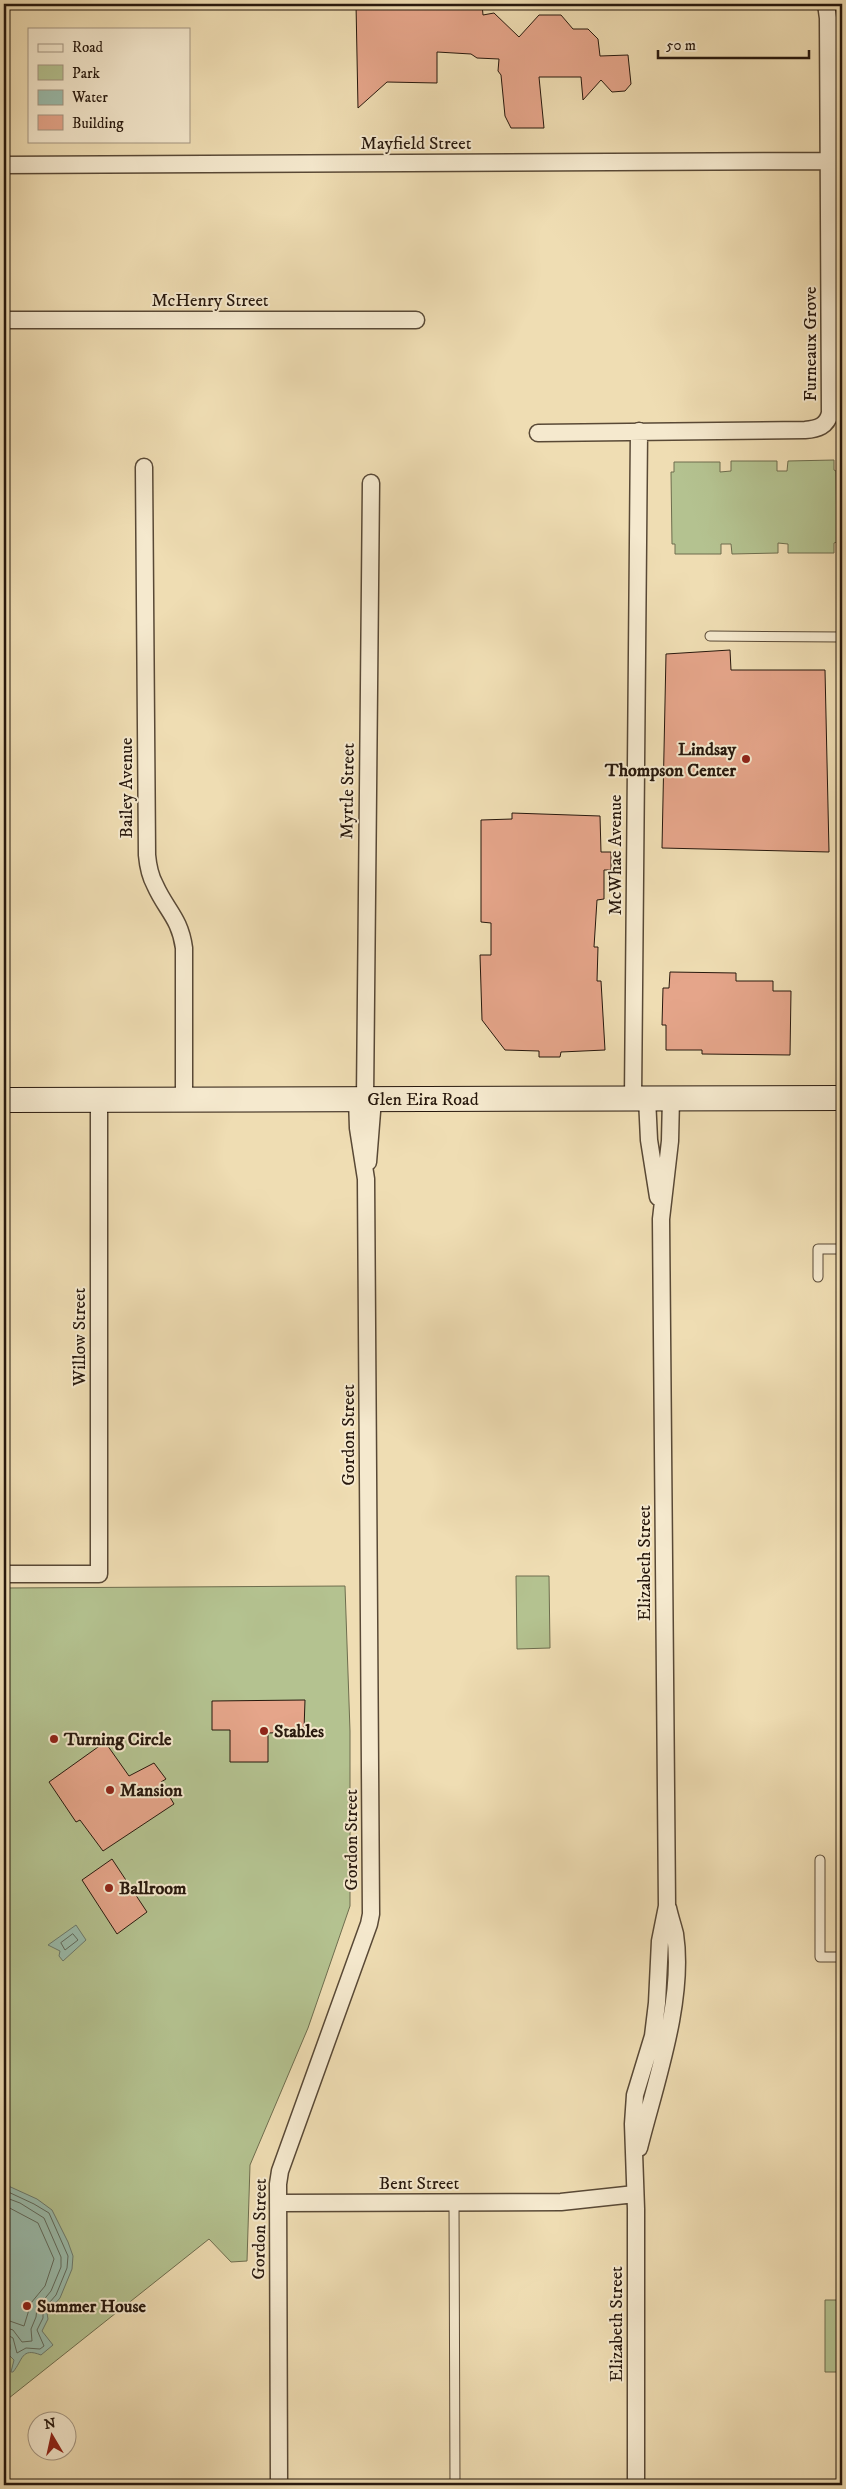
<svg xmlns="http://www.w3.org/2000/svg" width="846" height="2489" viewBox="0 0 846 2489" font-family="'IM FELL DW Pica',serif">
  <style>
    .green { fill: #b4c290; stroke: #6e6d4e }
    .water { fill: #9abcac; stroke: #6c7a6c }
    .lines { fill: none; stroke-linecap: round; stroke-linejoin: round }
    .shore { stroke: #606a5c; stroke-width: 1 }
    .building { fill: #e5a58a; stroke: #27180d }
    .lane-casing { stroke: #594936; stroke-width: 11 }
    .street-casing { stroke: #594936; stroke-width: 19 }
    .secondary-casing { stroke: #27180d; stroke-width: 26 }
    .lane { stroke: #f5e9ce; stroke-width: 9 }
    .street { stroke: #f5e9ce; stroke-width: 16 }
    .secondary { stroke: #f5e9ce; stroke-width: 24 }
    .poi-dot { fill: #8f2418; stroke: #f5e9ce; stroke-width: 2 }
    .labels { text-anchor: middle; stroke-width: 4; stroke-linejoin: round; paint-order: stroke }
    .street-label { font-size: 18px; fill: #27180d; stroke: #f5e9ce }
    .poi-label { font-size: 18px; font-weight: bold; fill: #27180d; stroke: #f5e9ce; text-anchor: start }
  </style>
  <rect width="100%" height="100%" fill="#efddb3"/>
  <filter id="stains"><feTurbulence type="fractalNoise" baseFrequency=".004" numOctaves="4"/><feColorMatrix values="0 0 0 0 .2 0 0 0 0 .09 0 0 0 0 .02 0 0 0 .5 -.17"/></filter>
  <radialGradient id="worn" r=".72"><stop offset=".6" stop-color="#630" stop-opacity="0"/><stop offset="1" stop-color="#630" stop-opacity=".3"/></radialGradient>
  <!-- green -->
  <path class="green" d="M834,460V470L836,471L837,542L834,543V553H788V544L778,543V553L732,554L731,544H721V554H675V544H672L671,472H674V462H720V472L731,471V461H777V471H787L788,461Z
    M516,1576H549L550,1648L517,1649Z
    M345,1586L350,1731V1906L308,2028L250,2165L247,2261L231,2262L209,2239L4,2402V1588Z
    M825,2300H842V2372H825Z"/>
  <!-- water -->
  <path class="water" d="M76,1925L86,1940L63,1961L59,1956L60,1951L48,1945Z
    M4,2184L37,2199L52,2210L68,2242L73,2256L72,2269L60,2298L47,2313L48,2319L42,2331L53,2345L41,2355C21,2347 23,2360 13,2372H11L14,2360L8,2354C12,2347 10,2342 4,2336Z"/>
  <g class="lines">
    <!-- shore -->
    <path class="shore" d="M73,1934L78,1940L65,1950L61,1943Z
      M4,2190L34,2204L49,2213L68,2256L67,2268L56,2295L43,2310V2318L37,2330L44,2346L40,2349L26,2348L17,2353L13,2338L4,2333
      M4,2197L20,2203L44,2218L61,2257V2267L51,2291L37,2308L36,2317L31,2329L32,2341L22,2342L13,2330L4,2327
      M4,2205L38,2223L54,2259L45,2286L31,2303L24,2326L4,2319"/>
  </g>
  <!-- building -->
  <path class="building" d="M356,4H482L483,15L494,13L519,37L539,15H561L573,29H588L598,39L600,56L628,55L631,84L625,91L612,92L601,80L583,100L581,77H539L544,128H511L505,116L501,75L498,71L499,59L477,58L471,54L437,52V83L387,82L358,108Z
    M730,650L731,670H825L829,852L662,848L666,654Z
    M512,813L600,816L601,852H611V870H604V899L597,900L594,947H598L597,981H601L605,1050L561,1052L560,1057H539V1051L505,1050L482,1020L480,955H491V923L481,922V820L512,819Z
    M670,972L736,973V981H773V991H791L790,1055L702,1054V1050H666V1025H662L663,988H669Z
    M305,1700L304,1730H299V1732L268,1733V1762H230V1730H212V1701Z
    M105,1742L129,1776L154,1763L166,1779L161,1782L174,1804L103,1851L80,1820L76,1822L49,1782Z
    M112,1859L147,1912L117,1934L82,1880Z"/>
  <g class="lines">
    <defs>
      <path id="lane" d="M828,132H842
        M710,636L842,637
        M818,1277V1249H842
        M820,1860V1957H842
        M454,2202L455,2485"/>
      <path id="street" d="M4,165L828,161
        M4,320H416
        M538,433L805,430C818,429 827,426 830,413L828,18L826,4
        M144,467L147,855C148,866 150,876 155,885C166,910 180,918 184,948V1099
        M647,1098L649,1140L658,1197
        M365,1099L371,483
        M633,1099L639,431
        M368,1162L373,1099
        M4,1574H99V1100
        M639,2148C655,2084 685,2000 675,1934C673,1926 670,1917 668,1908
        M278,2203L561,2202L635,2194
        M279,2485L278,2184L280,2171L369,1924L371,1914L366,1179L358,1128L357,1099
        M636,2485V2209L633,2124L635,2095L653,2036L657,2003L660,1941L667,1906L661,1219L670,1141L671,1098"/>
      <path id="secondary" d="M4,1100L842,1098"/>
    </defs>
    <!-- lane casing -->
    <use href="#lane" class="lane-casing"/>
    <!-- street casing -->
    <use href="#street" class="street-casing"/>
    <!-- secondary casing -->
    <use href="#secondary" class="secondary-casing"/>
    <!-- lane -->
    <use href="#lane" class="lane"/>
    <!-- street -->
    <use href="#street" class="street"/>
    <!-- secondary -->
    <use href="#secondary" class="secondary"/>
  </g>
  <!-- markers -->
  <g class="poi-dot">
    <circle cx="746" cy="759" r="5"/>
    <circle cx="264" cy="1731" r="5"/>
    <circle cx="54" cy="1739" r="5"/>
    <circle cx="110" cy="1790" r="5"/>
    <circle cx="109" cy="1888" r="5"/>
    <circle cx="27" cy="2306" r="5"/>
  </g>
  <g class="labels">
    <!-- street labels -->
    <g class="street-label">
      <text x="416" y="149">Mayfield Street</text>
      <text x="210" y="306">McHenry Street</text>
      <text transform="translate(810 344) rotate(-90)" y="6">Furneaux Grove</text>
      <text transform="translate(126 788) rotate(-90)" y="6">Bailey Avenue</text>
      <text transform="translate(347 791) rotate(-89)" y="6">Myrtle Street</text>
      <text transform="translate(615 855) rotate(-90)" y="6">McWhae Avenue</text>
      <text x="423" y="1105">Glen Eira Road</text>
      <text transform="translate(79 1337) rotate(-90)" y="6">Willow Street</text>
      <text transform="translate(348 1435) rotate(-90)" y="6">Gordon Street</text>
      <text transform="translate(644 1563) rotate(-90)" y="6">Elizabeth Street</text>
      <text transform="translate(351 1840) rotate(-90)" y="6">Gordon Street</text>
      <text x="419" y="2189">Bent Street</text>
      <text transform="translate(259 2229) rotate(-89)" y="6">Gordon Street</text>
      <text transform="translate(616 2324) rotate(-90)" y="6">Elizabeth Street</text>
    </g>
    <!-- poi labels -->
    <g class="poi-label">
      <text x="736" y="755" text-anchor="end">Lindsay<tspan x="736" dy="21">Thompson Center</tspan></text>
      <text x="274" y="1737">Stables</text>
      <text x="64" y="1745">Turning Circle</text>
      <text x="120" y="1796">Mansion</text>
      <text x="119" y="1894">Ballroom</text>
      <text x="37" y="2312">Summer House</text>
    </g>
  </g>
  <!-- margin -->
  <rect width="846" height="2489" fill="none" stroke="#efddb3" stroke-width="20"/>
  <rect x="5" y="5" width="836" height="2479" fill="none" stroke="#27180d" stroke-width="2.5"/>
  <rect x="10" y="10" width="826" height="2469" fill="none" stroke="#27180d"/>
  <!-- legend -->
  <rect x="28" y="28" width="162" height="115" fill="#f5e9ce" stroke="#a39581"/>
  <rect x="38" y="44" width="25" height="8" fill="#f5e9ce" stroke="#a39581"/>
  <text x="72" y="52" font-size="15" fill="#27180d">Road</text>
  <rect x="38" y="65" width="25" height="15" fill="#b4c290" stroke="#a39581"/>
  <text x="72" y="78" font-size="15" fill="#27180d">Park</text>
  <rect x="38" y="90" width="25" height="15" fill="#9abcac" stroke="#a39581"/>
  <text x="72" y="102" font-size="15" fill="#27180d">Water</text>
  <rect x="38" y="115" width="25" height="15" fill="#e5a58a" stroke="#a39581"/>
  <text x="72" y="128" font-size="15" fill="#27180d">Building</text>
  <!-- north arrow -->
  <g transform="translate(52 2436) rotate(351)"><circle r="24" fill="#f5e9ce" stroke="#a39581"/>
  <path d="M0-4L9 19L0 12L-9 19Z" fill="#8f2418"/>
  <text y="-8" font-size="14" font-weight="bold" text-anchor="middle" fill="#27180d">N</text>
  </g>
  <!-- scale -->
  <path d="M658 50v8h151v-8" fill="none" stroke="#27180d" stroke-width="2.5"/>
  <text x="666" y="50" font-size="15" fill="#27180d" stroke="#f5e9ce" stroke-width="4" paint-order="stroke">50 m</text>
  <rect width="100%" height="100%" filter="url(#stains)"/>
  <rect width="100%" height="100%" fill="url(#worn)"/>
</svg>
